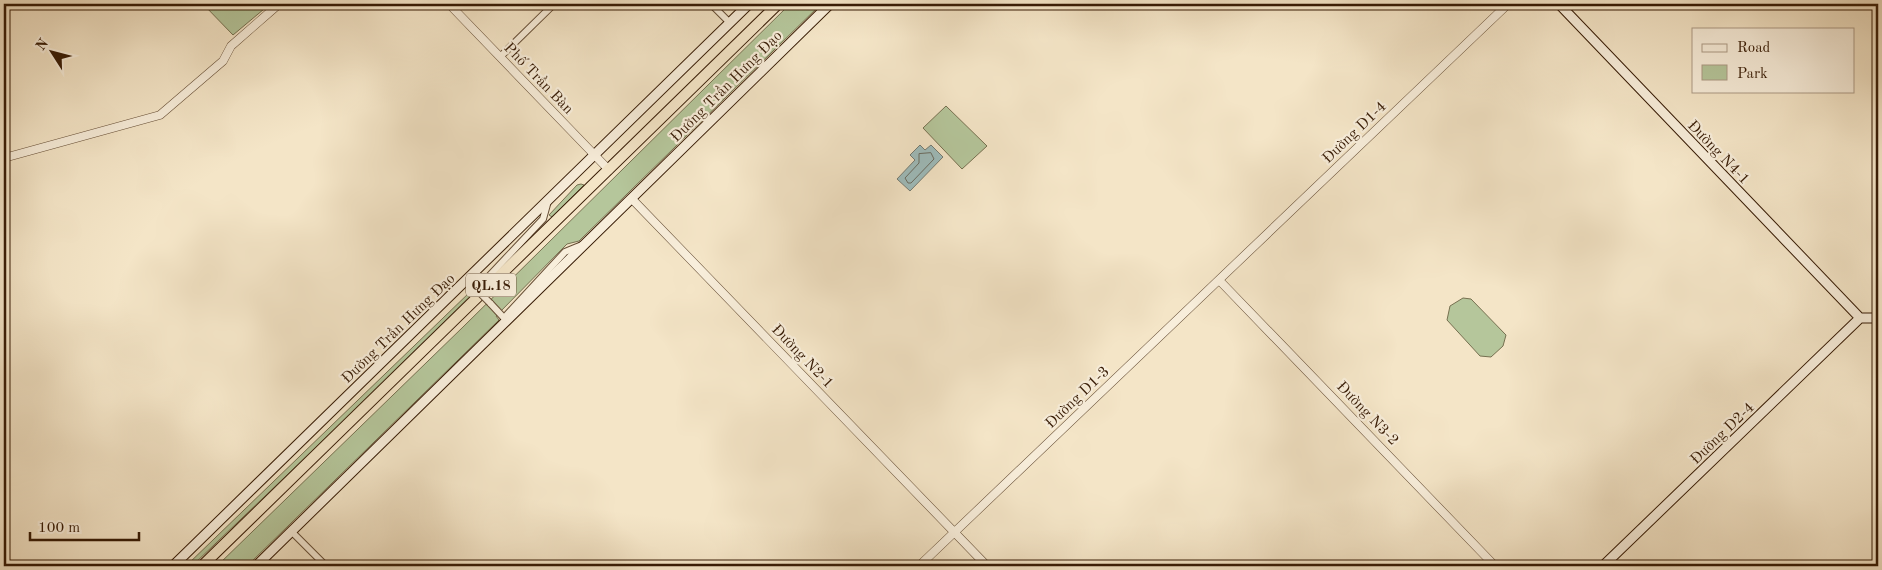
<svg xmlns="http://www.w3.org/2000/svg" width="1882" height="570" viewBox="0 0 1882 570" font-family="'Old Standard TT',serif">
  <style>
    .green { fill: #b5c69b; stroke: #767050 }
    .water { fill: #9ebdbd; stroke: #757c73 }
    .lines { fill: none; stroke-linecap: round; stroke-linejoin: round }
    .shore { stroke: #6a6c61; stroke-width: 1 }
    .minor-casing { stroke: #664e36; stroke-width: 8 }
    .tertiary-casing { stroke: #664e36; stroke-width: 9 }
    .secondary-casing { stroke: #371b05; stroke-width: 11 }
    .trunk-casing { stroke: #371b05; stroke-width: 12 }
    .minor { stroke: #f8eedb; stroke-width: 6 }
    .tertiary { stroke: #f8eedb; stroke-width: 8 }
    .secondary { stroke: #f8eedb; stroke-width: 9 }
    .trunk { stroke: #f4e5c7; stroke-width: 10 }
    .minor-bridge-casing { stroke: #664e36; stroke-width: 8; stroke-linecap: butt }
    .minor-bridge { stroke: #f8eedb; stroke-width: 6 }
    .labels { text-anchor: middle; stroke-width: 4.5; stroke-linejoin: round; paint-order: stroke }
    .shield { fill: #f8eedb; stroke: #715a45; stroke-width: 1 }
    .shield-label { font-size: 14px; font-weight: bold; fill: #371b05 }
    .street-label { font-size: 15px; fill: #371b05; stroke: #f8eedb }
  </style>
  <rect width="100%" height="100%" fill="#f4e5c7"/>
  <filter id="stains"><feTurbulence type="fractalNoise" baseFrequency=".004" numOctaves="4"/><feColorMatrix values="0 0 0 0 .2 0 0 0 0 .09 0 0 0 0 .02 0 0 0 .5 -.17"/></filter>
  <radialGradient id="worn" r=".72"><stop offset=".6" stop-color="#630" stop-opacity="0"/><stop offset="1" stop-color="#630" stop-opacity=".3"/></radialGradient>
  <!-- green -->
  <path class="green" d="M203,4H270L233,35Z
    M790,4H821L579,241L567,244L496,316L499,320L247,566H217L463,327Z
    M946,106L987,146L962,169L923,128Z
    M581,184L584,185L552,217L549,215L577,185Z
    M471,291L475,295L192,566H186Z
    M1463,298L1471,299L1506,335L1503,346L1491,357L1480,356L1447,320L1450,306Z"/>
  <!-- water -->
  <path class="water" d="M920,145L925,150L931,145L943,157L910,191L897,179L915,160L910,155Z"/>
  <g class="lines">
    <!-- shore -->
    <path class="shore" d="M931,153L934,159L911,183H908L905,178L919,163V154Z"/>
    <defs>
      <path id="minor" d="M711,4L730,23
        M500,57L554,4
        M480,293L476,290L543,219L548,201
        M490,303L504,318L565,252L582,245
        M292,532L326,566"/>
      <path id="tertiary" d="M449,4L609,170
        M4,158L160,115L223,61L231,46L279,4
        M632,199L987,566
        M1219,280L1495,566
        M919,566L1508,4"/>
      <path id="secondary" d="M1559,4L1860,318
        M1860,318H1878
        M173,566L749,4
        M256,566L830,4
        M1603,566L1860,318"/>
      <path id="trunk" d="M202,566L778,4"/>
    </defs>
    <!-- minor casing -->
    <use href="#minor" class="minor-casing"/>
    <!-- tertiary casing -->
    <use href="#tertiary" class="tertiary-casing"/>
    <!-- secondary casing -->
    <use href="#secondary" class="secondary-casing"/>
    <!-- trunk casing -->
    <use href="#trunk" class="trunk-casing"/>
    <!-- minor -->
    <use href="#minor" class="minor"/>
    <!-- tertiary -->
    <use href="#tertiary" class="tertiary"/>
    <!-- secondary -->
    <use href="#secondary" class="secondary"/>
    <!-- trunk -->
    <use href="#trunk" class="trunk"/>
    <defs>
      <path id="minor-bridge" d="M480,293L490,303"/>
    </defs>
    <!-- minor-bridge casing -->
    <use href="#minor-bridge" class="minor-bridge-casing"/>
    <!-- minor-bridge -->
    <use href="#minor-bridge" class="minor-bridge"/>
  </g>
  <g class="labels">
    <!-- shield labels -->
    <rect class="shield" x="466" y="273.5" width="50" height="23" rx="4"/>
    <g class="shield-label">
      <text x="491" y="290">QL.18</text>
    </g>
    <!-- street labels -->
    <g class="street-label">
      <text transform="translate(539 78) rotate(46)" y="5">Phố Trần Bàn</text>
      <text transform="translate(726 86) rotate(-45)" y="5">Đường Trần Hưng Đạo</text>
      <text transform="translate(1354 132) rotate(-44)" y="5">Đường D1-4</text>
      <text transform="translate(1719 152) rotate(46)" y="5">Đường N4-1</text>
      <text transform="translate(398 328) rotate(-44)" y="5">Đường Trần Hưng Đạo</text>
      <text transform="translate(803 356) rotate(46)" y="5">Đường N2-1</text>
      <text transform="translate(1077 397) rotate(-44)" y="5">Đường D1-3</text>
      <text transform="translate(1368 413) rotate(46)" y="5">Đường N3-2</text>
      <text transform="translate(1722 433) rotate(-44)" y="5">Đường D2-4</text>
    </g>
  </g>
  <!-- margin -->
  <rect width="1882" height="570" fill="none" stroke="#f4e5c7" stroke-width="20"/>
  <rect x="5" y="5" width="1872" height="560" fill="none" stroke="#371b05" stroke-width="2.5"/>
  <rect x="10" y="10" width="1862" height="550" fill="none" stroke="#371b05"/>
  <!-- legend -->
  <rect x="1692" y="28" width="162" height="65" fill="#f8eedb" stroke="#ab9a85"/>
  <rect x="1702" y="44" width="25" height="8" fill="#f8eedb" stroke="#ab9a85"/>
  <text x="1737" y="52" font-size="15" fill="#371b05">Road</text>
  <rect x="1702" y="65" width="25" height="15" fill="#b5c69b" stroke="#ab9a85"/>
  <text x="1737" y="78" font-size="15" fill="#371b05">Park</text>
  <!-- north arrow -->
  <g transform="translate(52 52) rotate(306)" stroke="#f8eedb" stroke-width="4" paint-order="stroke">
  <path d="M0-4L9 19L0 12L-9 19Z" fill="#371b05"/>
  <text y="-8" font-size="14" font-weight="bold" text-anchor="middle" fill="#371b05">N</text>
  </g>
  <!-- scale -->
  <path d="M30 532v8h109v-8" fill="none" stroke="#371b05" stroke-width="2.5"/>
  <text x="38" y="532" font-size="15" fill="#371b05" stroke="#f8eedb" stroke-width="4" paint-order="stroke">100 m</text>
  <rect width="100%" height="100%" filter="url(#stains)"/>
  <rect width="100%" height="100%" fill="url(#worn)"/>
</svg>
